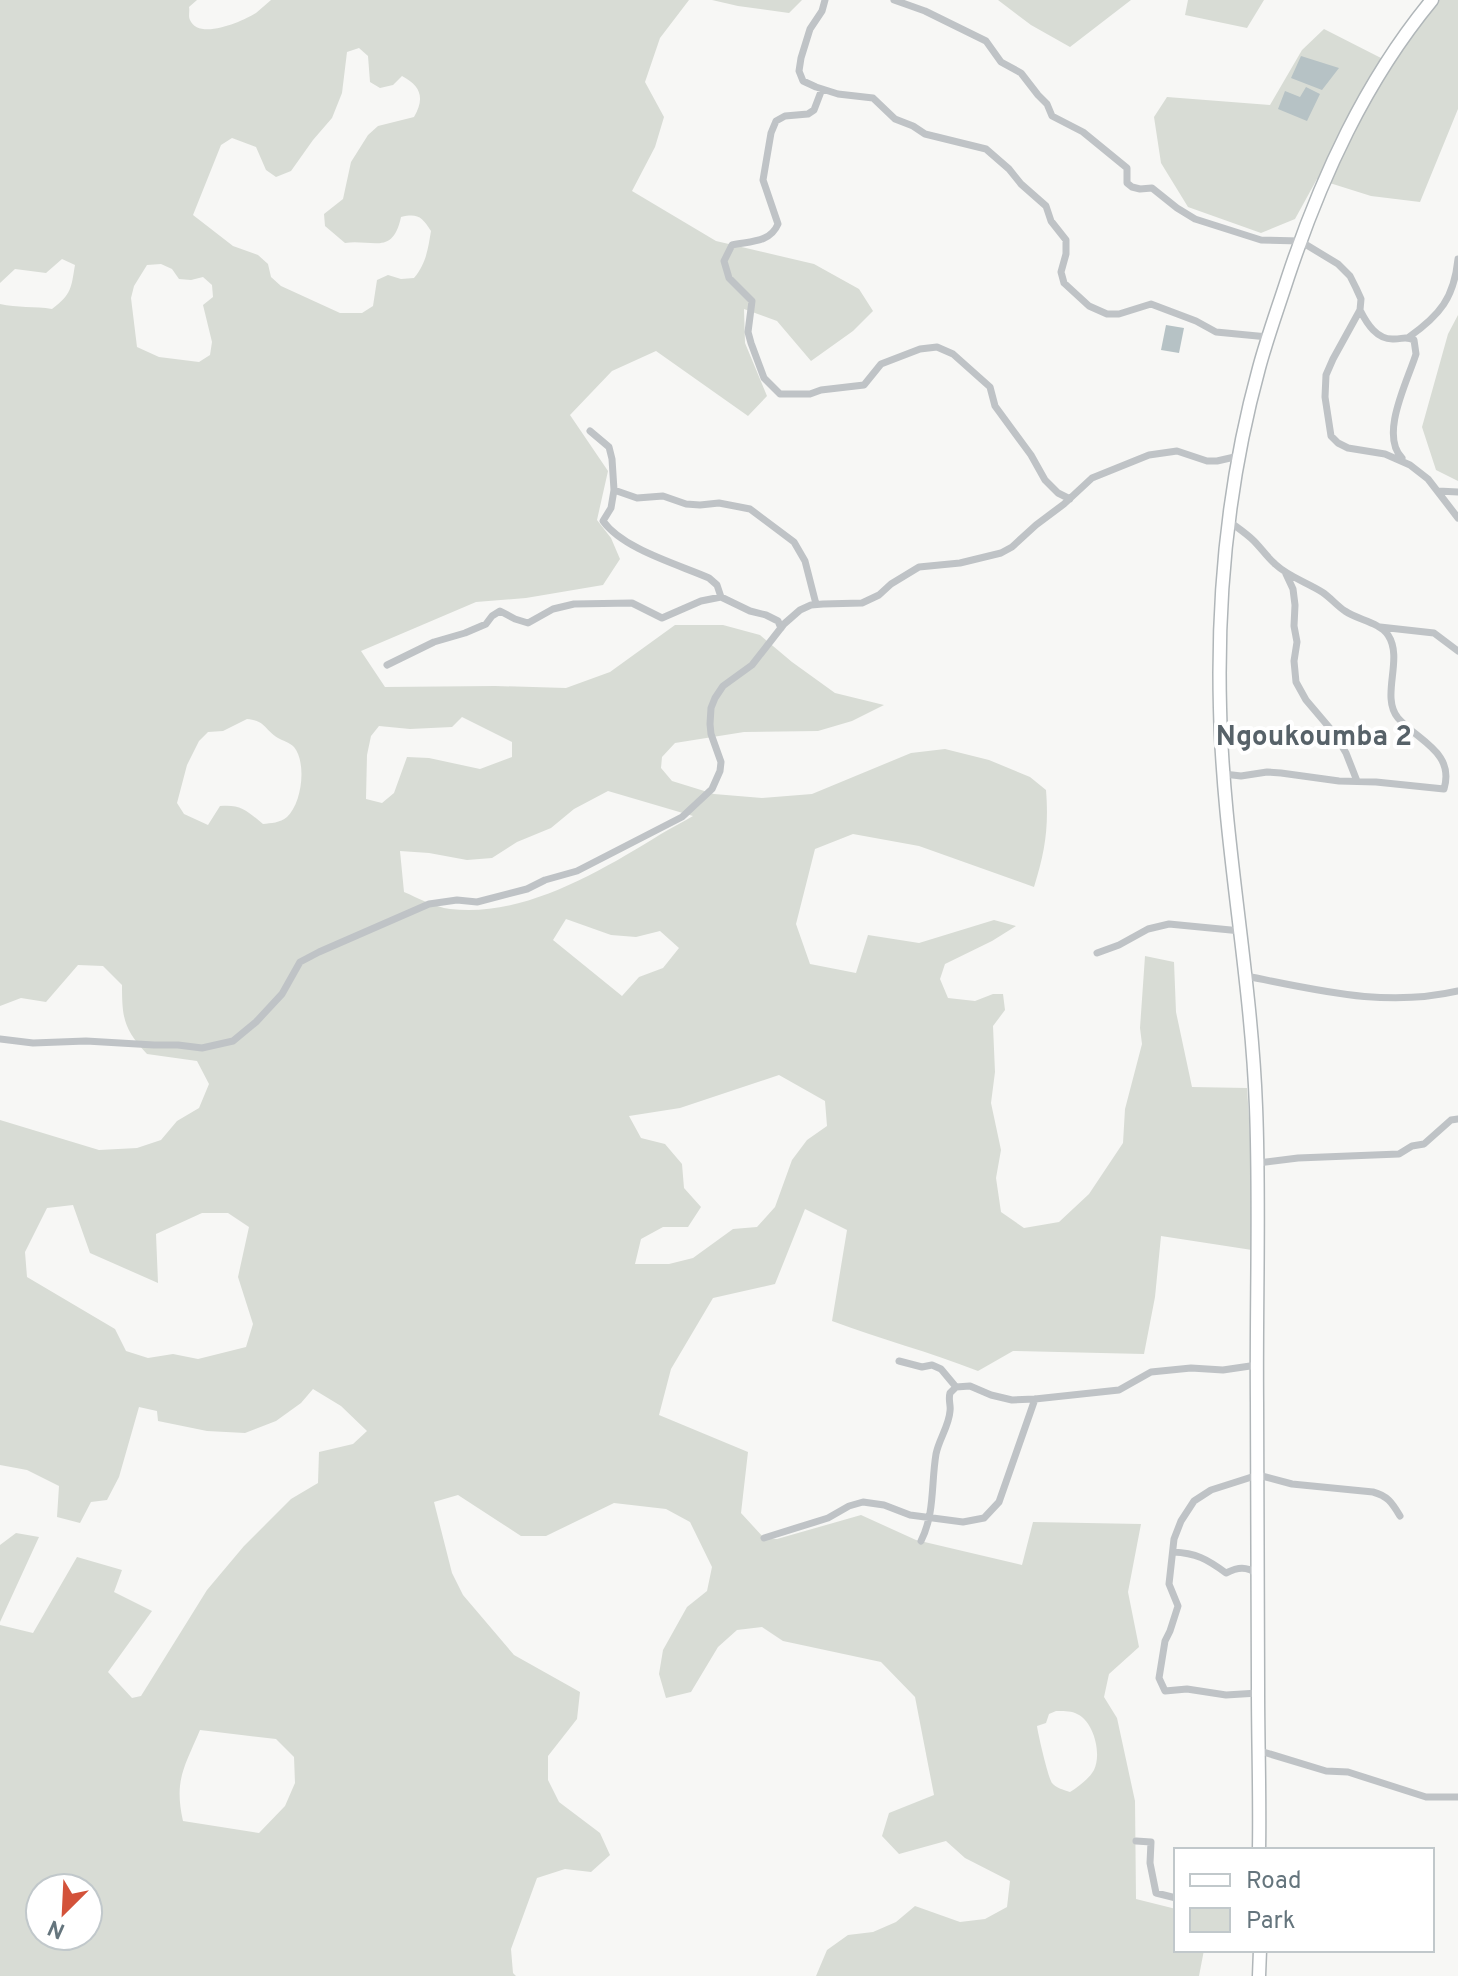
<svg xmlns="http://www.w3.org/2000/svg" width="1458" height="1976" viewBox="0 0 1458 1976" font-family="Overpass,sans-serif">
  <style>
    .green { fill: #d8dcd5; fill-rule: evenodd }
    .water { fill: #b6c2c5 }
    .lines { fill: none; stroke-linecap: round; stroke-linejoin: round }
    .primary-casing { stroke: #b0b6b9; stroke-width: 15 }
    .minor { stroke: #bfc3c6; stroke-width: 7 }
    .primary { stroke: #fff; stroke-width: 12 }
    .labels { text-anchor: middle; stroke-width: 8; stroke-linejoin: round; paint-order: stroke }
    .quarter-label { font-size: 28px; font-weight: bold; fill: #576269; stroke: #fff }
  </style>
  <rect width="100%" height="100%" fill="#f7f7f5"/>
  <!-- green -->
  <path class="green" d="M0,0H197L189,7C190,11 188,16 190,20C199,41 243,21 256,13C261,9 266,4 271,0H689L660,38L645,82L664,117L655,147L632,191L716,241L814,264L859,289L873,311L853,331L811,361L777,321L744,309L745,343L767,396L748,416L656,351L612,371L570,415L608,471L597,520L611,538L620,559L603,585L526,598L476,602L361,651L385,687L495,686L566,688L610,672L675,625H723L760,635L792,662L835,693L884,705L852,721L818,731L744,732L675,743L662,757L661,768L672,781L714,794L762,798L812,794L911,753L945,749L989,760L1030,777L1046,790C1049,827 1045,852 1034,887L919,846L853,834L815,849L796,924L810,964L856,973L868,935L919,943L994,920L1016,926L992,941L945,964L940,979L948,998L975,1001L993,994H1003L1005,1010L993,1026L995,1072L991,1103L1001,1150L996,1178L1001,1212L1024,1228L1059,1222L1089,1194L1123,1143L1125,1109L1142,1044L1140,1028L1145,956L1174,962L1176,1012L1192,1087L1247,1088L1251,1149L1252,1250L1161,1236L1155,1297L1144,1354L1013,1351L978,1371C930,1352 880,1339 832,1321L847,1230L805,1209L775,1284L713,1298L671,1369L659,1415L748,1452L741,1513L764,1538L777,1539L861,1515L916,1540L1022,1565L1033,1522L1141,1524L1128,1592L1139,1647L1109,1674L1104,1697L1117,1718L1135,1801L1136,1899L1176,1909V1950H1204L1199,1976H816L827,1950L848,1935L873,1932L896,1922L915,1906L960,1922L985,1919L1007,1907L1010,1881L965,1858L946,1841L899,1854L882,1836L889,1813L934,1795L915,1697L881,1662L783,1641L762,1627L737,1630L718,1647L691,1692L666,1698L659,1674L663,1650L687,1607L707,1591L712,1567L690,1522L666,1509L614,1503L546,1536H521L458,1495L434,1502L452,1573L463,1595L514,1655L580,1692L577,1719L548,1756V1780L559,1802L600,1833L610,1855L591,1872L565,1869L537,1878L511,1949L513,1973L516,1976H0V1625L33,1633L77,1557L122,1570L114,1592L152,1611L108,1672L132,1698L141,1696L207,1590L244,1546L291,1499L318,1483L319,1452L353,1444L367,1431L341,1406L313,1389L301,1403L276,1421L245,1433L207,1431L158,1421L157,1411L139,1407L119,1477L107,1500L91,1502L80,1523L57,1517L59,1486L27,1470L0,1465V1120L99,1150L137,1148L161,1140L177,1121L199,1108L209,1084L197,1061L147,1054C124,1029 122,1019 122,985L103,966L78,965L46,1002L21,998L0,1006V304C17,308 35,306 52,309C72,294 71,288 75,265L62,259L46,273L15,269L0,283ZM359,48L368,56L370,82L380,88L393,85L402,76C421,86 425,98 414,117L378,126L368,135L351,162L343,199L324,214L325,226L345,243C372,239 393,256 401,217C418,213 422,217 431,231C428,249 426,264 414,278L401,279L388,275L377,280L373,306L362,313H340L281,286L271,277L268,264L258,255L233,246L193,215L221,145L232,138L256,147L266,170L276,177L291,171L313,140L332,118L342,93L347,52ZM161,264L172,269L179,279L191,280L203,277L212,285L213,297L203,305L212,342L210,355L199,362L159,357L137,347L131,298L134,286L147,265ZM462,717L512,742V757L480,769L429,758L407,757L394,793L382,803L366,799L367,755L371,736L379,726L410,729L452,727ZM247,719C266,721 263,728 278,738C283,741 289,742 294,747C307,763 302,803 287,817C280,823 271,823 263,824C247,811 241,804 220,806L208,825L184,814L177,803L187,765L199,741L208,732L223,731ZM608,791L693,816C683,822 671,828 661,834C601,871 523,918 450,909C434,907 418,898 404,892L400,851L429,853L467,860L492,858L517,842L551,828L574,809ZM566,919L611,935L636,937L660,931L679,948L663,968L639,977L622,996L553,940ZM779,1075L825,1101L827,1126L807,1140L792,1160L775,1207L757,1227L733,1229L693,1258L669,1264H635L641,1239L663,1227H688L701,1207L684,1188L682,1164L665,1144L641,1138L629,1116L680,1108ZM73,1205L90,1253L158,1283L156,1234L202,1213H228L249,1227L238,1277L253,1324L246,1347L198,1359L173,1354L148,1358L126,1351L115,1329L27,1277L25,1252L47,1208ZM1056,1711C1062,1711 1070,1711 1075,1713C1094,1720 1102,1754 1094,1770C1089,1779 1078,1787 1070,1792C1064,1790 1056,1788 1052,1783C1048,1777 1038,1734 1037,1726L1046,1723L1049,1714ZM200,1730L276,1739L294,1757L295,1783L285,1806L259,1833L183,1821C174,1780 184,1768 200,1730ZM40,1888H88V1936H40Z
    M712,0H802L789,13L738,6Z
    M998,0H1131L1070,47L1031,25Z
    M1188,0H1264L1247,28L1185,15Z
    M1423,0H1458V109L1420,202L1371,196L1317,179L1295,219L1261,233L1188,207L1161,163L1154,117L1167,97L1270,105L1302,50L1324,29L1381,58Z
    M1458,315V481L1436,470L1422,427L1448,334Z
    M16,1533L39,1537L0,1622V1545Z"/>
  <!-- water -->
  <path class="water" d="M1301,56L1339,68L1322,90L1291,78Z
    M1306,87L1320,94L1307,121L1278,109L1285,91L1300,97Z
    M1166,325L1184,328L1179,353L1161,350Z"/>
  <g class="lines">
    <defs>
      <path id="primary" d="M1259,1850C1260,1796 1258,1742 1258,1688C1257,1593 1258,1497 1257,1402C1256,1304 1260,1205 1256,1107C1251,973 1223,841 1220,708C1217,595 1229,477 1259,368C1267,338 1278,308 1288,277C1321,178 1365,81 1432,0
        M1259,1976L1260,1950"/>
    </defs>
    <!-- primary casing -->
    <use href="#primary" class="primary-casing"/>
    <!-- minor -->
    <path class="minor" d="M825,0L822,11L810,29L801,58L799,71L803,81L816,87L838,94L873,98L895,119L913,126L925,134L986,149L1009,169L1021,184L1046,206L1051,221L1066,240V254L1061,272L1064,283L1089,306L1107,314H1119L1151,304L1196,321L1216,332L1268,337
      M894,0L925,11L986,41L1001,62L1021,73L1038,95L1047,104L1052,116L1083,132L1127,168V183L1132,187L1140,189L1152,188L1177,208L1195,219L1261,240L1300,241L1338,264L1350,276L1356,288L1361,299L1360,310L1333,359L1326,375L1325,397L1331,436L1338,443L1348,448L1385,454L1410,465L1428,479L1458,518
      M822,89L814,110L808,114L785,116L776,121L771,133L763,180L778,224C770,243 750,241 732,245L724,261L729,278L752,301L748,332L751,343L764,378L780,394H810L821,390L864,385L881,364L920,349L937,347L953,354L990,387L995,406L1031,455L1045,480L1058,493L1070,499
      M1360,310C1367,324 1377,340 1394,339C1403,339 1406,336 1414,340L1416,354C1408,380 1379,435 1402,458
      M1409,337C1440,315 1454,298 1458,259
      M590,431L609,447L612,459L614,490L611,508L603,521C623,549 677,564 709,578L717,585L721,597
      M614,490L637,498L663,496L686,504L700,505L719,503L750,509L794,542L805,561L816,604
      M1438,491L1458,492
      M1286,574L1293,589L1295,605L1294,626L1297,642L1294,661L1296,682L1306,700L1334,733L1346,753L1357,781
      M1380,627L1434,633L1458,651
      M387,665L434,642L465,633L486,624L492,616L500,611L515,619L528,623L553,609L574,604L632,603L662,618L701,601L721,597L750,611L766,615L778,621L781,628
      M1224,774L1241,776L1267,772L1281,773L1339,781L1376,782L1444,789C1455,752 1418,741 1398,718C1380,696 1404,659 1388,635C1379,622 1358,620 1345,611C1337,606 1330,597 1322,592C1306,582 1289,577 1275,564C1267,557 1261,548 1254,541C1247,534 1238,528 1230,522
      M1097,953L1119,945L1148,929L1169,924L1241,931
      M1246,976C1318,990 1385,1008 1458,991
      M0,1039L33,1043L86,1041L154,1045H178L202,1048L233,1041L256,1022L282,994L300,962L319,952L429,904L457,900L477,902L527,889L545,880L577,871L682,817L712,789L720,771L721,762L711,734L710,724L711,708L715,698L723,686L752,665L784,624L800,610L811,605L823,604L862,603L879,595L891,584L919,567L960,563L1001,553L1012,547L1036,525L1064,504L1092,478L1149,455L1177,451L1207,461H1217L1239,456
      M1258,1163L1298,1158L1399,1154L1412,1146L1424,1144L1451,1120L1458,1119
      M899,1361L922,1367L932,1365L941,1369L956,1387
      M764,1538L828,1518L849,1506L863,1502L884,1505L910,1515L963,1522L984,1518L999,1502L1035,1399
      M921,1541C935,1513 931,1484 936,1454C939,1439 949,1426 950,1411C951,1405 948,1400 950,1393L956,1387L970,1386L991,1395L1012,1400L1035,1399L1119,1390L1151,1372L1191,1368L1223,1370L1257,1365
      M1173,1552C1196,1553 1207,1559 1226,1573C1238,1567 1246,1566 1258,1574
      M1258,1693L1226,1695L1187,1689L1165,1691L1159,1678L1165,1641L1170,1631L1178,1606L1169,1584L1174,1539L1181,1521L1194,1501L1211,1490L1258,1475L1292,1484L1373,1492C1388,1496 1392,1503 1400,1516
      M1260,1751L1326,1771L1348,1772L1426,1797H1458
      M1136,1841L1151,1842L1150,1863L1156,1893L1176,1898"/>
    <!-- primary -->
    <use href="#primary" class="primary"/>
  </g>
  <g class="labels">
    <!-- quarter labels -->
    <g class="quarter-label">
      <text x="1314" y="745">Ngoukoumba 2</text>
    </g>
  </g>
  <!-- legend -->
  <rect x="1174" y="1848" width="260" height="104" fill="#ffffff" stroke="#c1c8cb" stroke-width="2"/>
  <rect x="1190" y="1874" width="40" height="12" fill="#ffffff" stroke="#c1c8cb" stroke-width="2"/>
  <text x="1246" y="1888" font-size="24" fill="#65757d">Road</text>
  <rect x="1190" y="1908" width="40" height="24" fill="#d8dcd5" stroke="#c1c8cb" stroke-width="2"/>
  <text x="1246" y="1928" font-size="24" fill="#65757d">Park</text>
  <!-- north arrow -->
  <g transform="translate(64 1912) rotate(204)"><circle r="38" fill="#ffffff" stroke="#c1c8cb" stroke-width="2"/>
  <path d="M0-6L14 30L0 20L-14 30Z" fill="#d3523a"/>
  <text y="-12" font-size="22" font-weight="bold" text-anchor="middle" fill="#65757d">N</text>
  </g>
</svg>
